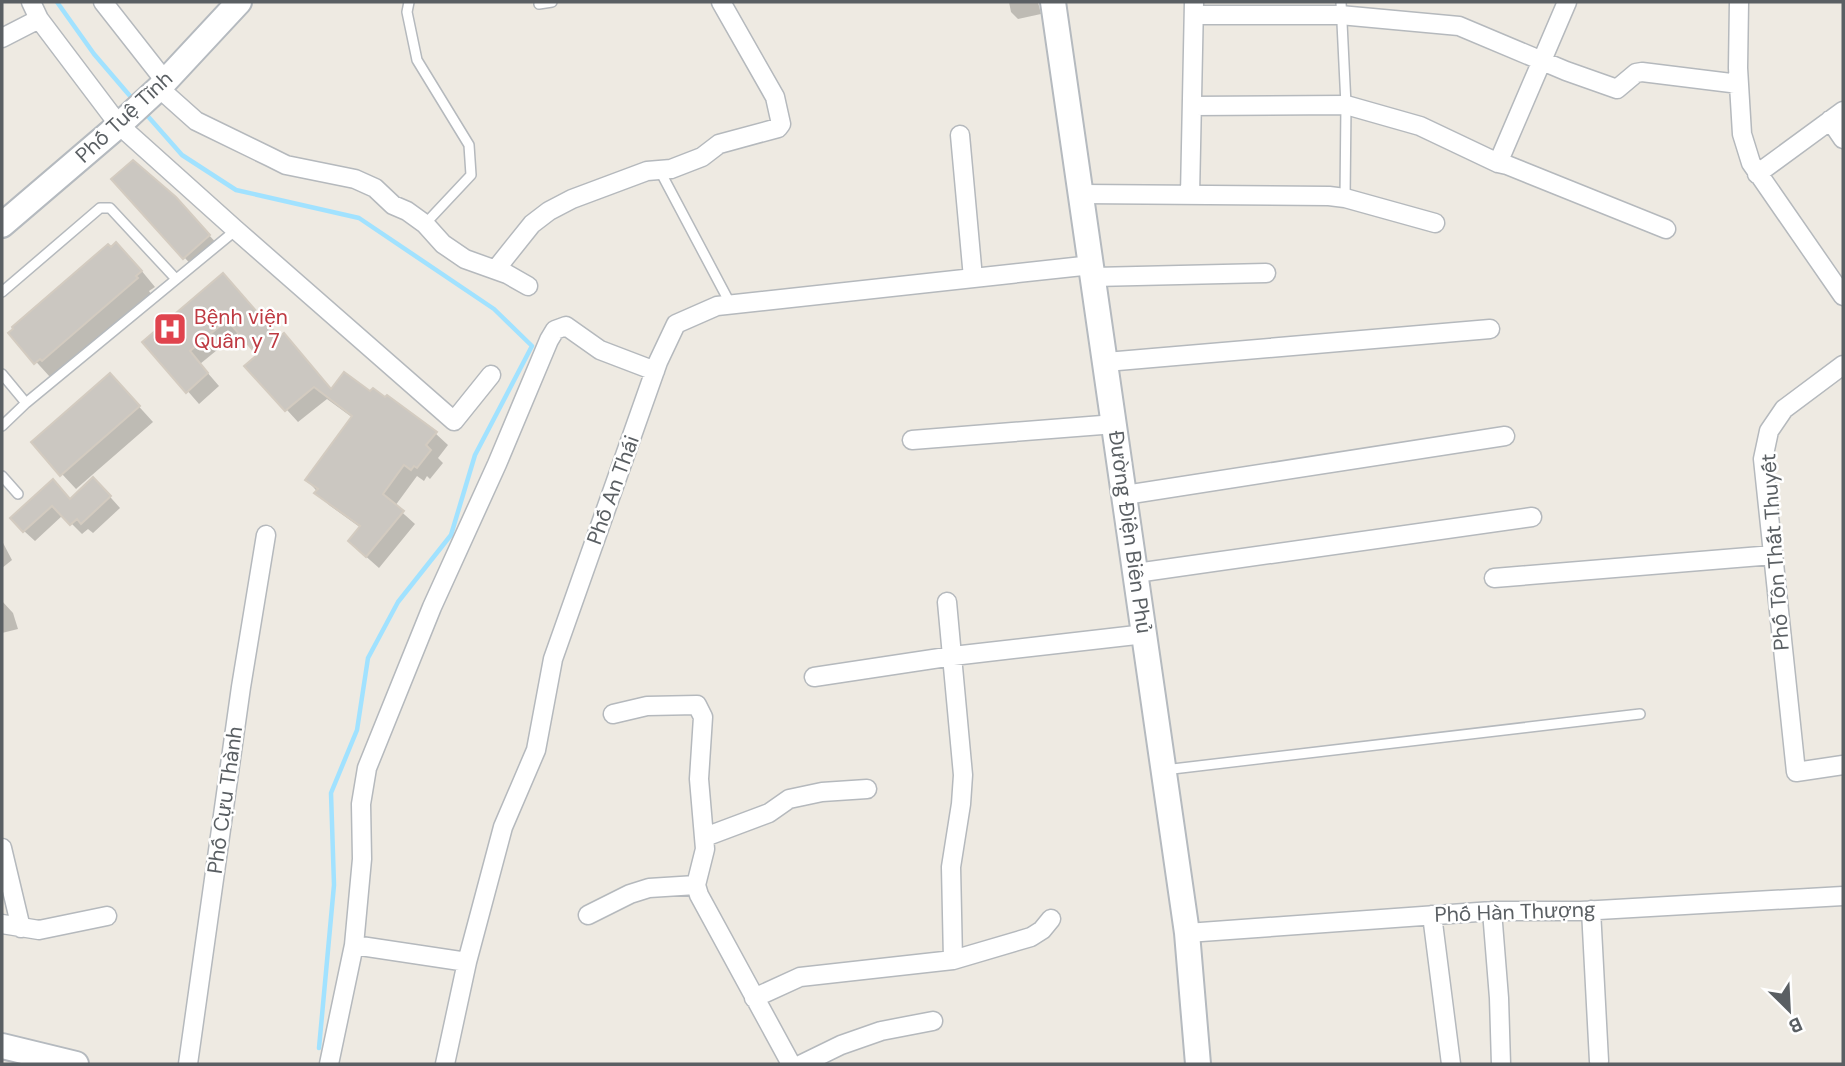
<svg xmlns="http://www.w3.org/2000/svg" width="1845" height="1066" viewBox="0 0 1845 1066" font-family="'DM Sans',sans-serif">
  <style>
    .shadow { fill: #0003 }
    .lines { fill: none; stroke-linecap: round; stroke-linejoin: round }
    .stream { stroke: #a1e2ff; stroke-width: 4.5 }
    .building { fill: #cbc7c1; stroke: #d3cbc0; stroke-width: 2 }
    .lane-casing { stroke: #b5b9bd; stroke-width: 12 }
    .street-casing { stroke: #b5b9bd; stroke-width: 21 }
    .secondary-casing { stroke: #b5babf; stroke-width: 28 }
    .lane { stroke: #fff; stroke-width: 9 }
    .street { stroke: #fff; stroke-width: 18 }
    .secondary { stroke: #fff; stroke-width: 24 }
    .labels { text-anchor: middle; stroke-width: 5; stroke-linejoin: round; paint-order: stroke }
    .street-label { font-size: 21px; fill: #5a5f63; stroke: #fff }
    .health-label { font-size: 21px; fill: #be3a42; stroke: #fff; text-anchor: start }
  </style>
  <rect width="100%" height="100%" fill="#eeeae2"/>
  <!-- shadow -->
  <path class="shadow" d="M1009,2H1038L1041,14L1018,19L1011,12Z
    M113,179L186,210L220,247L195,269Z
    M111,249L131,258L155,287L149,291L151,294L58,374L56,372L50,377L10,333Z
    M223,275L280,339L332,391L371,393L435,433L448,445L438,458L443,463L430,479L427,476L424,481L417,476L395,506L415,524L379,568L362,553L361,528L329,505L307,480L353,418L327,399L298,422L247,366L259,356L239,332L200,364L219,386L199,404L145,342Z
    M124,390L153,422L76,489L33,443Z
    M52,482L70,500L104,490L120,508L93,533L88,529L82,534L63,515L35,541L24,531Z
    M2,541L12,560L2,568Z
    M2,601L13,613L18,629L2,633Z"/>
  <g class="lines">
    <!-- stream -->
    <path class="stream" d="M57,2L94,54L130,96
      M145,113L182,155L236,190L359,218L494,309L532,346L475,455L451,535L398,602L368,658L357,730L331,793L334,885L319,1048"/>
  </g>
  <!-- building -->
  <path class="building" d="M133,160L176,197L210,235L183,259L111,179Z
    M116,242L142,271L136,276L138,278L42,361L40,359L34,364L8,333L13,329L12,327L108,244L111,247Z
    M223,273L279,337L284,333L331,389L344,372L370,391L373,388L385,397L387,395L437,432L426,445L431,450L417,468L414,466L411,470L404,465L383,494L404,511L366,557L348,541L360,526L314,493L318,489L305,480L352,416L314,387L285,411L244,366L257,355L227,320L190,351L208,373L186,393L142,342Z
    M110,373L140,406L60,476L31,442Z
    M93,477L111,496L81,524L77,519L70,525L52,506L23,532L10,518L53,479L70,499Z"/>
  <g class="lines">
    <defs>
      <path id="lane" d="M409,2L407,12L417,60L469,145L471,175L425,224
        M1341,2L1346,105L1345,198
        M539,4L552,2
        M660,171L731,305
        M2,292L100,208H110L176,279
        M2,374L26,403
        M2,426L26,403L236,230
        M2,476L18,494
        M1164,770L1640,714"/>
      <path id="street" d="M31,2L39,19L119,125L236,230L454,421L491,375
        M103,2L165,81
        M1739,2L1738,68L1742,134L1751,163L1843,296
        M1194,15H1340L1459,26L1566,71L1617,89L1636,73L1642,72L1739,84
        M2,38L39,19
        M159,88L196,121L270,157L286,165L355,179L375,188L393,205L407,211L425,224L443,244L465,259L507,274L528,286
        M1192,106L1346,105L1420,126L1498,163L1507,165L1666,229
        M1830,120L1843,139
        M960,135L973,278
        M1498,163L1567,2
        M1757,174L1843,111
        M1082,194L1329,196L1345,198L1435,223
        M1190,195L1194,2
        M496,269L532,224L549,211L572,199L647,171L671,169L702,157L719,144L778,128L781,124L775,97L721,2
        M1094,277L1266,273
        M1106,362L1490,329
        M1843,365L1784,409L1769,431L1763,459L1796,772L1843,765
        M912,440L1115,424
        M1125,495L1505,436
        M1136,573L1532,517
        M1494,578L1773,555
        M947,602L963,775L961,804L951,867L953,960
        M814,677L953,656L1145,634
        M613,714L647,706L697,705L703,717L699,779L705,849L696,885L699,895L791,1064
        M705,837L769,813L789,799L822,792L867,789
        M2,848L21,928
        M1591,910L1599,1061
        M1492,911L1499,998L1501,1064
        M588,915L630,894L649,888L696,885
        M1432,915L1451,1064
        M2,924L39,930L107,916
        M1187,933L1492,911H1581L1843,896
        M354,945L467,962
        M754,998L800,977L953,960L1031,937L1042,930L1051,919
        M188,1064L241,687L266,535
        M329,1064L354,945L362,859L361,804L367,768L432,607L497,464L549,340L555,330L566,326L600,350L655,371
        M445,1064L467,962L503,827L536,750L553,659L658,362L676,324L717,306L1092,265
        M802,1064L841,1045L881,1031L933,1021"/>
      <path id="secondary" d="M1053,2L1187,933L1198,1064
        M2,225L119,125L159,88L239,2
        M2,1046L76,1064"/>
    </defs>
    <!-- lane casing -->
    <use href="#lane" class="lane-casing"/>
    <!-- street casing -->
    <use href="#street" class="street-casing"/>
    <!-- secondary casing -->
    <use href="#secondary" class="secondary-casing"/>
    <!-- lane -->
    <use href="#lane" class="lane"/>
    <!-- street -->
    <use href="#street" class="street"/>
    <!-- secondary -->
    <use href="#secondary" class="secondary"/>
  </g>
  <!-- icons -->
  <defs>
    <symbol id="hospital-square" viewBox="-11 -11 22 22"><rect x="-9" y="-9" width="18" height="18" rx="4" fill="#e0444e" stroke="#fff"/><path d="M-5-5h3v3.5h4V-5h3V5h-3V1.5h-4V5h-3Z" fill="#fff"/></symbol>
  </defs>
  <g fill-rule="evenodd">
    <use href="#hospital-square" x="151" y="310" width="38" height="38"/>
  </g>
  <g class="labels">
    <!-- street labels -->
    <g class="street-label">
      <text transform="translate(124 117) rotate(-43)" y="7">Phố Tuệ Tĩnh</text>
      <text transform="translate(613 490) rotate(-70)" y="7">Phố An Thái</text>
      <text transform="translate(1130 532) rotate(82)" y="7">Đường Điện Biên Phủ</text>
      <text transform="translate(1775 552) rotate(-94)" y="7">Phố Tôn Thất Thuyết</text>
      <text transform="translate(225 800) rotate(-82)" y="7">Phố Cựu Thành</text>
      <text transform="translate(1515 912) rotate(-2)" y="7">Phố Hàn Thượng</text>
    </g>
    <!-- health labels -->
    <g class="health-label">
      <text x="194" y="324">Bệnh viện<tspan x="194" dy="24">Quân y 7</tspan></text>
    </g>
  </g>
  <!-- border -->
  <rect width="1845" height="1066" fill="none" stroke="#5a5f63" stroke-width="7"/>
  <!-- north arrow -->
  <g transform="translate(1789 1010) rotate(156)" stroke="#ffffff" stroke-width="5" paint-order="stroke">
  <path d="M0-5L12 26L0 18L-12 26Z" fill="#5a5f63"/>
  <text y="-10" font-size="19" font-weight="bold" text-anchor="middle" fill="#5a5f63">B</text>
  </g>
</svg>
